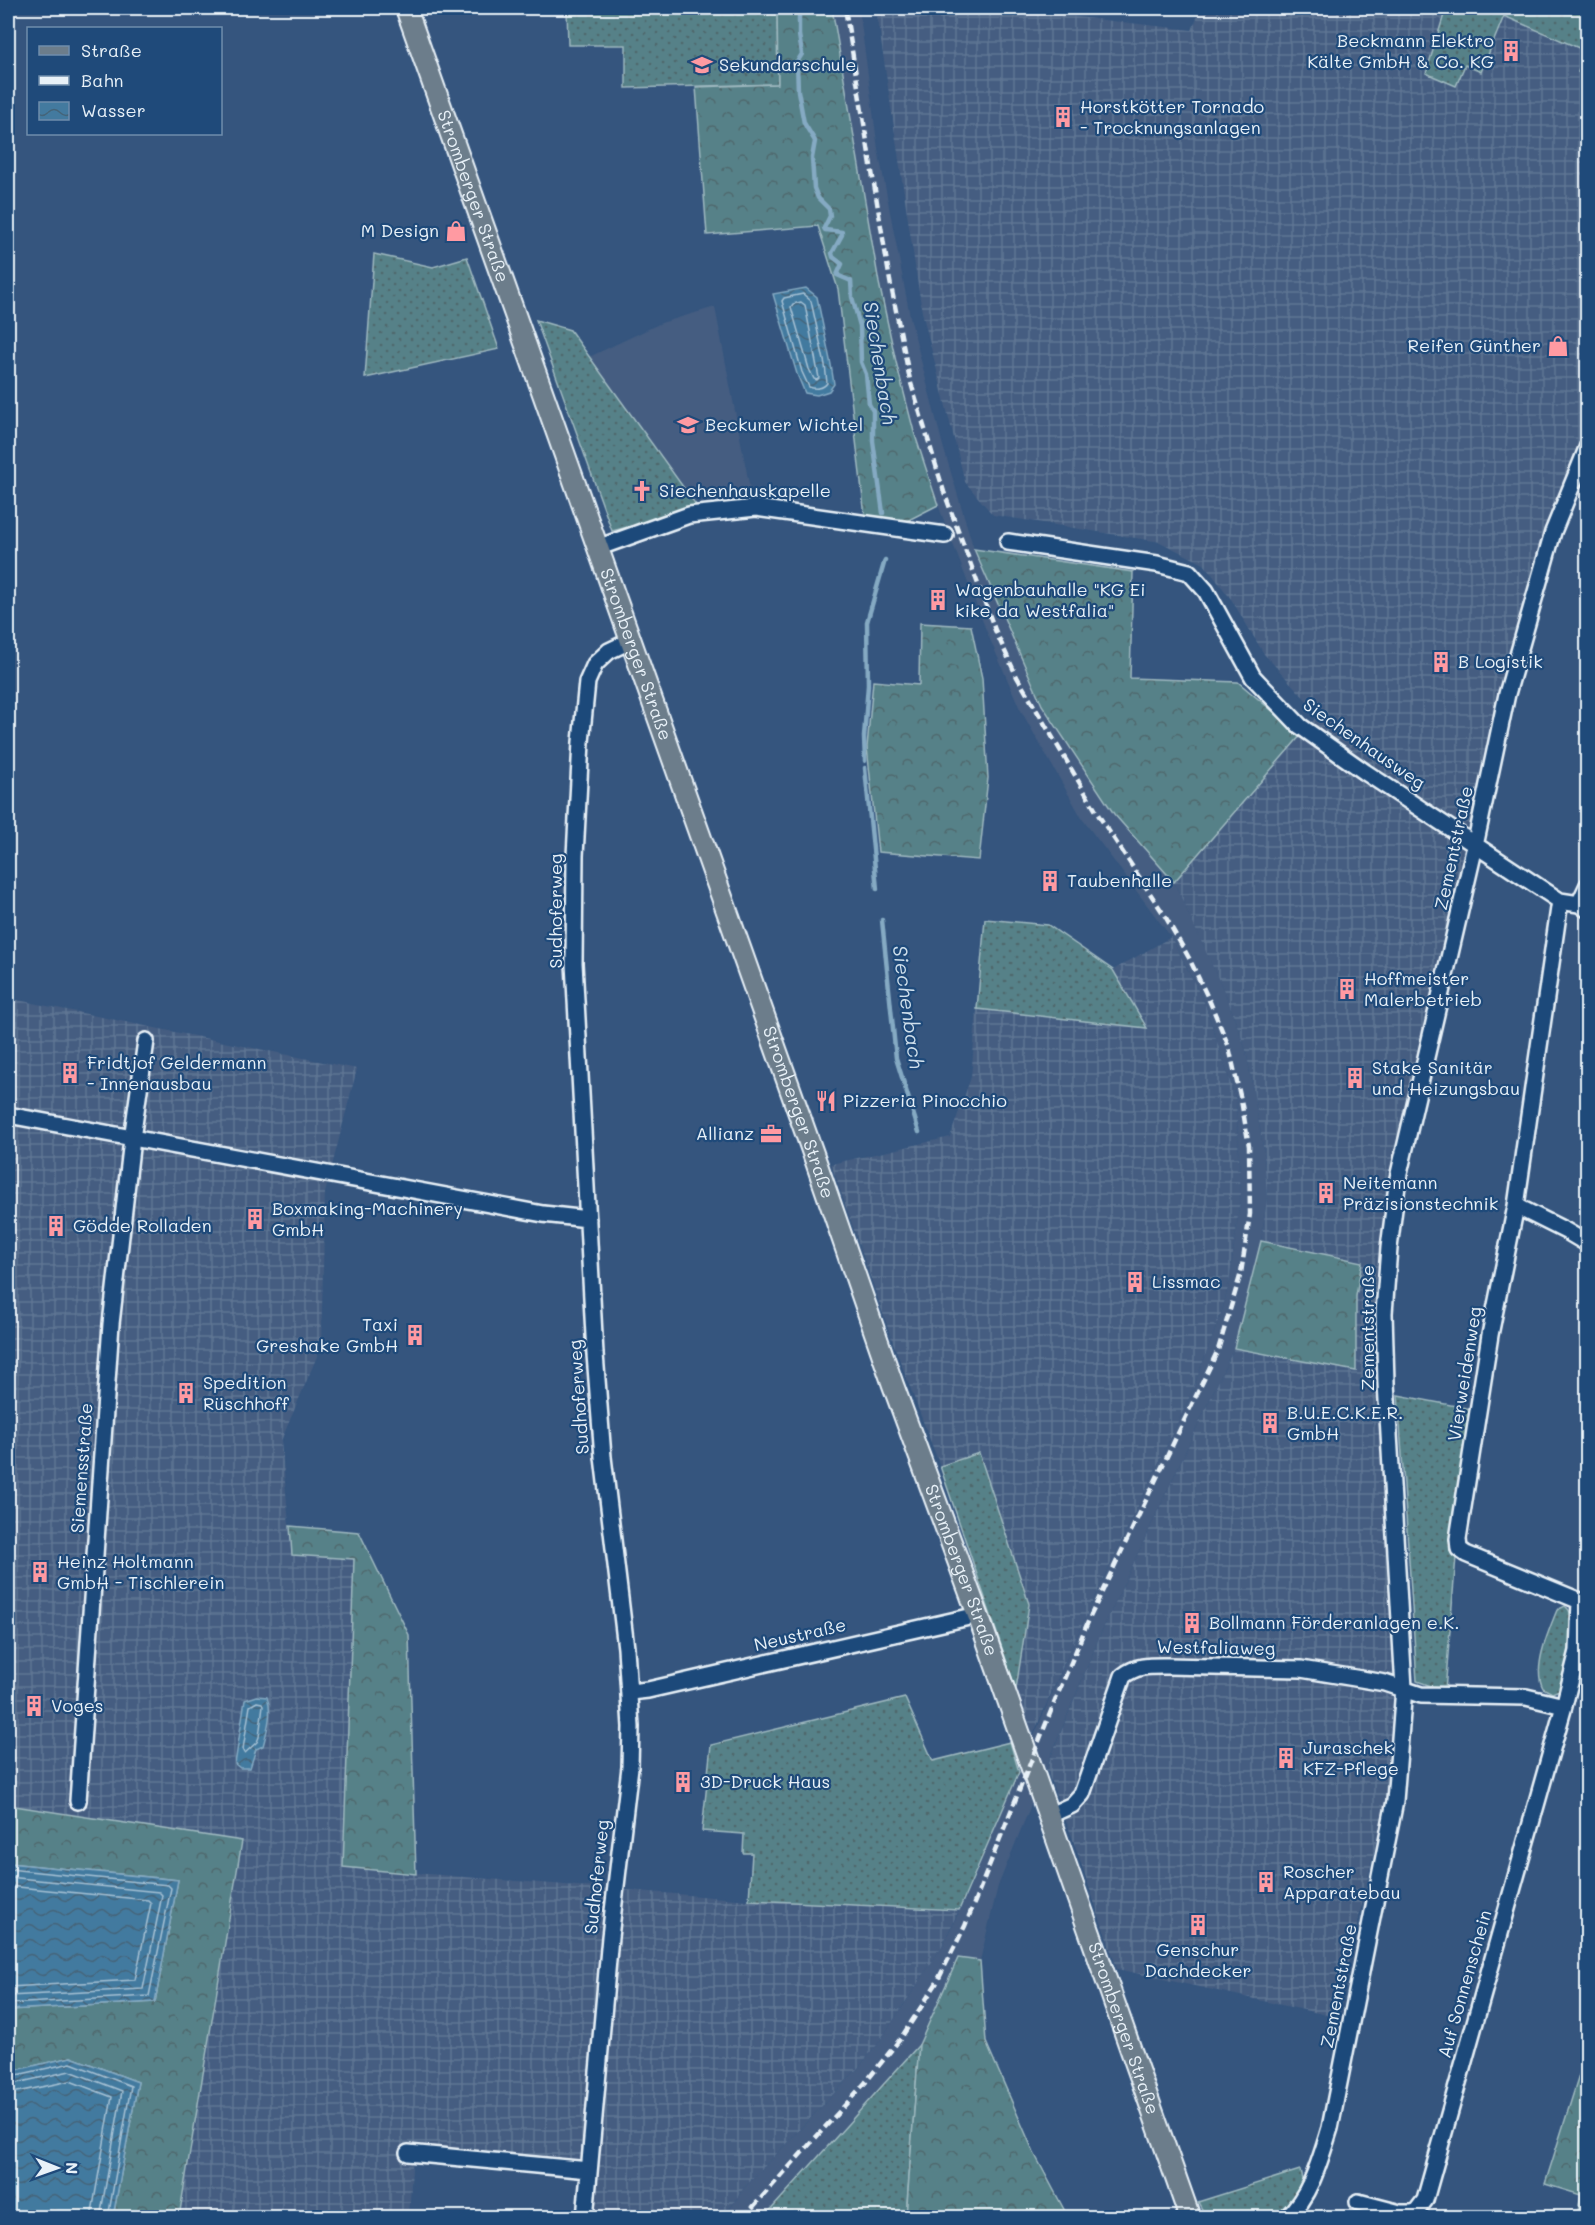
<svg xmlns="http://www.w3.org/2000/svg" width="1595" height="2225" viewBox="0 0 1595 2225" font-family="Mali,sans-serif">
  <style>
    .built { fill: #445d81 }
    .industrial { fill: url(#industrial-grid) }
    .grass { fill: url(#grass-dots); stroke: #9fb9c0; stroke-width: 1.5 }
    .forest { fill: url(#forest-crowns); stroke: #9fb9c0; stroke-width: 1.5 }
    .water { fill: url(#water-waves); stroke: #85aac3; stroke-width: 1.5 }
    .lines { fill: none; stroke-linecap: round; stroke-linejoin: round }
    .shore { stroke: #a6c1d4; stroke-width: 1.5 }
    .stream { stroke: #85aac3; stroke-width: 4.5 }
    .minor-casing { stroke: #e8f1f8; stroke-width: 20 }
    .major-casing { stroke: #e8f1f8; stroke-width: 24 }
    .minor { stroke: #1f4a7a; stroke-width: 15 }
    .major { stroke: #6c7d8b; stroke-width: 20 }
    .rail { stroke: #e8f1f8; stroke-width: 4.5; stroke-dasharray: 9 4.5; stroke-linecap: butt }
    .labels { text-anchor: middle; stroke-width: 4.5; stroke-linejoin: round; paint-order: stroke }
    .poi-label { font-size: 18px; fill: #e8f1f8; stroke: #1f4a7a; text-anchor: start }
    .street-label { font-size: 18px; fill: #e8f1f8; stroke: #1f4a7a }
    .water-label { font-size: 20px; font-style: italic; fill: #cfdfeb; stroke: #1f4a7a }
  </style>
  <defs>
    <pattern id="industrial-grid" width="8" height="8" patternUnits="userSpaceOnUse" patternTransform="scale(1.5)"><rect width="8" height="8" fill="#445d81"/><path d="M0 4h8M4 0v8" fill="none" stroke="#5f7594"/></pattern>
    <pattern id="grass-dots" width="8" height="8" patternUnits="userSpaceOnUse" patternTransform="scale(1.5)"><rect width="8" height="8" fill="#568188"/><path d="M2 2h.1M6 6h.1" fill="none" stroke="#4f676c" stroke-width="1.8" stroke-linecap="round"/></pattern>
    <pattern id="forest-crowns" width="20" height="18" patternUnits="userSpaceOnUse" patternTransform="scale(1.5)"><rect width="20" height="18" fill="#568188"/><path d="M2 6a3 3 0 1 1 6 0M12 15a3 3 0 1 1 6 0" fill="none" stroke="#4f676c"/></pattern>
    <pattern id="water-waves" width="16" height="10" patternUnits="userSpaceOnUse" patternTransform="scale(1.5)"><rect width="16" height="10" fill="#437a9f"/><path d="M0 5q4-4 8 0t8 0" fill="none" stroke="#446479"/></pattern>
  </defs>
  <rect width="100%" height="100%" fill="#35557e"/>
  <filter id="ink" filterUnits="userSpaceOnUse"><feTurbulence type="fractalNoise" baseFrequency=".0167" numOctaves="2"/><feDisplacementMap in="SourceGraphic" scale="12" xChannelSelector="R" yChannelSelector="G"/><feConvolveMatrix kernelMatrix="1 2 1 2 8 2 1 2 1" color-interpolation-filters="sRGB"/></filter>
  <g filter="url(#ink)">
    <!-- built -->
    <path class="built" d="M832,8H859L878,149L911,321L943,446L974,549L1042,705L1114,814L1174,882L1209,957L1228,1000L1246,1050L1264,1152L1267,1199L1261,1241L1234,1348L1101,1633L998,1886L980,1961L958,1958L919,2045L766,2215L763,2217L724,2218L743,2189L859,2067L877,2045L940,1950L966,1897L1072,1646L1191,1394L1222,1311L1229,1284L1241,1193L1236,1100L1205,1004L1171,937L1083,820L1020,709L986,630L938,505L914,432L896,362L879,283Z
      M715,307L751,494L687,493L589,357L661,323Z"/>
    <!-- industrial -->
    <path class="industrial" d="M876,8H998L1192,30L1201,8H1587V435L1550,529L1498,693L1376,1296L1394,1679L1386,1800L1336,2017L1117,1969L1072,1837L1046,1769L1101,1633L1234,1348L1261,1241L1267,1199L1264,1152L1246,1050L1228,1000L1174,882L1319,714L1264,654L1231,599L1204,564L1160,542L993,515L965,482L922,312Z
      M1171,937L1205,1004L1236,1100L1241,1193L1229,1284L1222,1311L1191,1394L1072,1646L1033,1735L1016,1689L1029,1604L979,1454L940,1466L892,1340L831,1164L950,1137L971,1077L977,1009L1147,1027L1113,970Z
      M8,998L357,1069L325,1193L321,1347L281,1441L292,1555L354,1559L343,1867L749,1900L959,1910L940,1950L877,2045L859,2067L743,2189L724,2217H593L598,2165L413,2153L409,2217H179L242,1841L8,1805Z"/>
    <!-- grass -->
    <path class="grass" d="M567,8H777L778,84L626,88V45H568Z
      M1446,8H1587V76L1578,72L1586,51L1504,16L1481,72L1465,65L1456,86L1426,73Z
      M374,254L433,267L467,257L499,349L365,378Z
      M536,320L570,330L699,509L612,531Z
      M985,919L1048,925L1113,970L1147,1028L977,1009Z
      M1398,1395L1472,1409L1462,1483L1445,1691L1417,1681Z
      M979,1453L1029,1604L1016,1689L940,1466Z
      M1565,1606C1583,1619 1566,1671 1562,1689L1552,1693L1543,1688C1532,1668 1549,1630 1557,1610Z
      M905,1698L933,1761L1010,1742L1019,1772L959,1910L749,1900L752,1853H743L744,1834L702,1831L711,1745Z
      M919,2045L906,2217L763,2218L766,2215Z
      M1300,2170L1304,2187L1293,2203L1271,2217H1210L1204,2213L1198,2202Z"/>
    <!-- forest -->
    <path class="forest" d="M777,8H832L879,283L896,362L914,432L938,505L895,527L865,516L838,289L818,226L707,235L696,87L778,84Z
      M974,549L1133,572L1130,678L1238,682L1301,735L1174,882L1114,814L1042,705Z
      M920,623L971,626L982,678L988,778L979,860L878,852L867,747L873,681L919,685Z
      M1261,1241L1362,1262L1356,1296V1371L1234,1348Z
      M290,1526L359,1532L409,1635L416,1874L343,1867L354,1559L292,1555Z
      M8,1805L242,1841L179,2217H113L138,2082L71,2057L8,2072V2010L155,2002L178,1880L8,1863Z
      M958,1958L980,1961L986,2042L1034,2153L1068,2217H906L919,2045Z
      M1587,2050V2217H1577L1581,2195L1545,2184Z"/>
    <!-- water -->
    <path class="water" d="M806,288L817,297L831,365L834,384L829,391L817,395L805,393L797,374L773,294Z
      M257,1696L267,1697C273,1712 267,1731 263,1746L256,1749L250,1768H240L235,1764L245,1700Z
      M8,1863L178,1880L155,2002L8,2010Z
      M71,2057L138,2082L113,2217H8V2072Z"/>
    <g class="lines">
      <!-- shore -->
      <path class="shore" d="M803,294L811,301L825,365L827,383C823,389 815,389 809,387L802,372L782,301L784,298Z
        M801,302L805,305L819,378L817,380L814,379L809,369L791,307L793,304Z
        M257,1702L262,1703L263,1705L259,1737L257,1742L245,1753L243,1749L250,1706Z
        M8,1869L168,1885L171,1888L149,1996L8,2004
        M8,1877L159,1892L162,1895L143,1989L8,1996
        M8,1886L148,1900L151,1903L135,1980L8,1987
        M8,2077L71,2063L131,2086L108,2218
        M8,2085L70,2071L122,2091L100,2218
        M8,2094L70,2081L112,2097L91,2218"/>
      <!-- stream -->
      <path class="stream" d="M799,8V35L802,54L797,62L798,91L804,123L815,141L812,158L814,188L818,198L829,209L830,216L824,228L825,230L842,232V235L832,253L833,257L842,264L837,275L851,281L852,297L860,326L861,362L866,374L869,404L873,411V441L883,513
        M865,761L864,737L868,685L867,622L885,560
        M865,768L877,889
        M882,920L896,1058L919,1132"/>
      <defs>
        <path id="minor" d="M1008,542L1157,564L1189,572L1206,591L1253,677L1300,726L1365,772L1560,901L1579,904L1588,910
          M597,548L689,515L756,508L945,535
          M1560,901L1516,1206L1490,1335L1458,1539L1459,1549L1466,1554L1580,1601H1588
          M1579,904L1588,885
          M8,1115L543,1214L588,1219
          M1516,1206L1566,1231L1588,1244
          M630,1692L648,1690L978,1615
          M78,1801L111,1324L132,1139L146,1041
          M1048,1816L1072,1805L1082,1794L1123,1676C1137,1665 1150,1666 1168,1666L1301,1669L1385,1683L1421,1695L1526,1697L1564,1706
          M408,2153L589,2170
          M1358,2202L1400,2213H1415L1425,2200L1564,1706L1578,1651L1580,1601
          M585,2218L610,1937L630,1767L631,1727L626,1648L603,1457L595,1354L574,963L575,856L581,742L587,682L595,664L609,651L630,641
          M1286,2218C1311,2195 1320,2160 1330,2128L1395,1801L1404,1688L1386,1383L1384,1313L1389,1248L1398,1178L1475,846L1507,694L1553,532L1588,446"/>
        <g id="major">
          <path id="s1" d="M406,8L815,1159L893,1385L978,1615L1190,2218"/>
        </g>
      </defs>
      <!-- minor casing -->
      <use href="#minor" class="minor-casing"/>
      <!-- major casing -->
      <use href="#major" class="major-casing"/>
      <!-- minor -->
      <use href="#minor" class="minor"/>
      <!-- major -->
      <use href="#major" class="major"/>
      <!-- rail -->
      <path class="rail" d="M743,2218L865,2083L901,2038L936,1984L965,1926L1055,1701L1090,1617L1218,1350L1241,1273L1250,1214L1249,1146L1241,1100L1229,1047L1210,1002L1189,958L1165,916L1099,816L1017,677L995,630L944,492L910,380L890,281L845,8"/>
    </g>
  </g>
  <!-- icons -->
  <defs>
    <symbol id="building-bare" viewBox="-9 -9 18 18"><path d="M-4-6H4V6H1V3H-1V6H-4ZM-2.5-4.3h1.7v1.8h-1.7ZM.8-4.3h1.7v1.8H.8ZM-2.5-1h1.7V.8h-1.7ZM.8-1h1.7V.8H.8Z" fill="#ff9aa2" stroke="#1f4a7a" stroke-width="2.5" paint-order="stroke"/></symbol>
    <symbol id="school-bare" viewBox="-9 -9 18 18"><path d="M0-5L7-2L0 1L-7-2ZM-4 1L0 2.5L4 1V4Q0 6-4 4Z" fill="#ff9aa2" stroke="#1f4a7a" stroke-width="2.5" paint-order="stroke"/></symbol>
    <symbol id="shop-bare" viewBox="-9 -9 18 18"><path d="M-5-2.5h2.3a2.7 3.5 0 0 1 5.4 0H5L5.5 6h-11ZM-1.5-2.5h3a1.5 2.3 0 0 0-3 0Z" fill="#ff9aa2" stroke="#1f4a7a" stroke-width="2.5" paint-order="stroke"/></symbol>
    <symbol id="church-bare" viewBox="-9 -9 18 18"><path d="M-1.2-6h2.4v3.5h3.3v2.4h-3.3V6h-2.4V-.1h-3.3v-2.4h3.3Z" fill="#ff9aa2" stroke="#1f4a7a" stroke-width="2.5" paint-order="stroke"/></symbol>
    <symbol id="restaurant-bare" viewBox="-9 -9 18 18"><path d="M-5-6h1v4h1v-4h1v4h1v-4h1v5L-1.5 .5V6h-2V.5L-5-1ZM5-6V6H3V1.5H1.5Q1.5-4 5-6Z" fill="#ff9aa2" stroke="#1f4a7a" stroke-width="2.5" paint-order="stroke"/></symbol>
    <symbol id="office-bare" viewBox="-9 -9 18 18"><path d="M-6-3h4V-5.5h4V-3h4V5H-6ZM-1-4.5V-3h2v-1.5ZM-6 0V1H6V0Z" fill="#ff9aa2" stroke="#1f4a7a" stroke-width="2.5" paint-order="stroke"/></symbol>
  </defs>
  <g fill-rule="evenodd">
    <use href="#building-bare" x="1496" y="36" width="30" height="30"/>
    <use href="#school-bare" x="687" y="50" width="30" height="30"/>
    <use href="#building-bare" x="1048" y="102" width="30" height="30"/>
    <use href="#shop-bare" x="441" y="216" width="30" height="30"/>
    <use href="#shop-bare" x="1543" y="331" width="30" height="30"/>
    <use href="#school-bare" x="673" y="410" width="30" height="30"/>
    <use href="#church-bare" x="627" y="476" width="30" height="30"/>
    <use href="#building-bare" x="923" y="585" width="30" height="30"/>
    <use href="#building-bare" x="1426" y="647" width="30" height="30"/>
    <use href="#building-bare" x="1035" y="866" width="30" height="30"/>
    <use href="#building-bare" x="1332" y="974" width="30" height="30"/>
    <use href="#building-bare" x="55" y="1058" width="30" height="30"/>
    <use href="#building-bare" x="1340" y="1063" width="30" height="30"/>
    <use href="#restaurant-bare" x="811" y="1086" width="30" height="30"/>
    <use href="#office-bare" x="756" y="1119" width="30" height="30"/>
    <use href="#building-bare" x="1311" y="1178" width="30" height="30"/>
    <use href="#building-bare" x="240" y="1204" width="30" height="30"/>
    <use href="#building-bare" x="41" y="1211" width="30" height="30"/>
    <use href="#building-bare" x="1120" y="1267" width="30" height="30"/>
    <use href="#building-bare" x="400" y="1320" width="30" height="30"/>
    <use href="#building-bare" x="171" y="1378" width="30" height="30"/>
    <use href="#building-bare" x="1255" y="1408" width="30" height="30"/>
    <use href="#building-bare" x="25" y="1557" width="30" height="30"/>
    <use href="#building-bare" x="1177" y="1608" width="30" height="30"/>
    <use href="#building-bare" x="19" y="1691" width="30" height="30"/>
    <use href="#building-bare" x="1271" y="1743" width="30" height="30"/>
    <use href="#building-bare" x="668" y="1767" width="30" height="30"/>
    <use href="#building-bare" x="1251" y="1867" width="30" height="30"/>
    <use href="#building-bare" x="1183" y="1910" width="30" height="30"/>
  </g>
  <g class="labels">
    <!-- poi labels -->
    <g class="poi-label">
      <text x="1494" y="47" text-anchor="end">Beckmann Elektro<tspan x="1494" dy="21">Kälte GmbH &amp; Co. KG</tspan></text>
      <text x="719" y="71">Sekundarschule</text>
      <text x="1080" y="113">Horstkötter Tornado<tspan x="1080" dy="21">- Trocknungsanlagen</tspan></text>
      <text x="439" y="237" text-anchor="end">M Design</text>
      <text x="1541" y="352" text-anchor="end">Reifen Günther</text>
      <text x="705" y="431">Beckumer Wichtel</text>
      <text x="659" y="497">Siechenhauskapelle</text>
      <text x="955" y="596">Wagenbauhalle "KG Ei<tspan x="955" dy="21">kike da Westfalia"</tspan></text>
      <text x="1458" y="668">B Logistik</text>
      <text x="1067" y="887">Taubenhalle</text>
      <text x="1364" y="985">Hoffmeister<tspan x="1364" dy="21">Malerbetrieb</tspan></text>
      <text x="87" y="1069">Fridtjof Geldermann<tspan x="87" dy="21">- Innenausbau</tspan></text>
      <text x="1372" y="1074">Stake Sanitär<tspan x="1372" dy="21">und Heizungsbau</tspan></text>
      <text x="843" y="1107">Pizzeria Pinocchio</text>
      <text x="754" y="1140" text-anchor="end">Allianz</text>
      <text x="1343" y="1189">Neitemann<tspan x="1343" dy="21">Präzisionstechnik</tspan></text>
      <text x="272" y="1215">Boxmaking-Machinery<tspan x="272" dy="21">GmbH</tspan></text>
      <text x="73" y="1232">Gödde Rolladen</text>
      <text x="1152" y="1288">Lissmac</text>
      <text x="398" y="1331" text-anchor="end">Taxi<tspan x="398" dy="21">Greshake GmbH</tspan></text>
      <text x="203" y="1389">Spedition<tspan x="203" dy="21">Rüschhoff</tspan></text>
      <text x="1287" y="1419">B.U.E.C.K.E.R.<tspan x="1287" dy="21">GmbH</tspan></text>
      <text x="57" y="1568">Heinz Holtmann<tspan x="57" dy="21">GmbH - Tischlerein</tspan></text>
      <text x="1209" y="1629">Bollmann Förderanlagen e.K.</text>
      <text x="51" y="1712">Voges</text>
      <text x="1303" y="1754">Juraschek<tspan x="1303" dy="21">KFZ-Pflege</tspan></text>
      <text x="700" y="1788">3D-Druck Haus</text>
      <text x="1283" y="1878">Roscher<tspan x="1283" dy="21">Apparatebau</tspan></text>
      <text x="1198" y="1956" text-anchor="middle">Genschur<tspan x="1198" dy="21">Dachdecker</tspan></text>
    </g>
    <!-- street labels -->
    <g class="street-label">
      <text dy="6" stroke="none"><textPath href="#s1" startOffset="200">Stromberger Straße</textPath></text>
      <text dy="6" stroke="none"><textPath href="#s1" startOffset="686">Stromberger Straße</textPath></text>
      <text transform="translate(1364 744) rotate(35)" y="6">Siechenhausweg</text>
      <text transform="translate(1454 848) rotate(-78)" y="6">Zementstraße</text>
      <text transform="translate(556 911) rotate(-90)" y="6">Sudhoferweg</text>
      <text dy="6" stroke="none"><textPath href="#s1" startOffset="1172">Stromberger Straße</textPath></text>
      <text transform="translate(1368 1328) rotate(-90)" y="6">Zementstraße</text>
      <text transform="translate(1465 1374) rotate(-81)" y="6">Vierweidenweg</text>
      <text transform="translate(579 1397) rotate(-94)" y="6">Sudhoferweg</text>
      <text transform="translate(82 1468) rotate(-86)" y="6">Siemensstraße</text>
      <text dy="6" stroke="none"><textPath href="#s1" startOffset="1658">Stromberger Straße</textPath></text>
      <text transform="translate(800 1635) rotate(-13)" y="6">Neustraße</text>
      <text transform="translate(1216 1648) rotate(1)" y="6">Westfaliaweg</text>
      <text transform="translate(597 1877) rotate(-84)" y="6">Sudhoferweg</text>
      <text transform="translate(1465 1984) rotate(-74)" y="6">Auf Sonnenschein</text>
      <text transform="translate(1339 1986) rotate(-79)" y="6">Zementstraße</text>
      <text dy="6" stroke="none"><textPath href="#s1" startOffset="2144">Stromberger Straße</textPath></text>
    </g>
    <!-- water labels -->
    <g class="water-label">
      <text transform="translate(880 363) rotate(81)" y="7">Siechenbach</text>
      <text transform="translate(908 1007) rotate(82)" y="7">Siechenbach</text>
    </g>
  </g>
  <!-- margin -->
  <rect width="1595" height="2225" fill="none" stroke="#1f4a7a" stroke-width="30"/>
  <rect x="15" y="15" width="1565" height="2195" fill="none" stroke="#e8f1f8" stroke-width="2" filter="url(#ink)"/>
  <!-- legend -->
  <rect x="27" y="27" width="195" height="108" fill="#1f4a7a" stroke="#6f8dac" stroke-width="1.5"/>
  <rect x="39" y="46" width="30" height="9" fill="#6c7d8b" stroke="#6f8dac" stroke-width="1.5"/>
  <text x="81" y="57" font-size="18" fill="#e8f1f8">Straße</text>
  <rect x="39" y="76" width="30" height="9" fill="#e8f1f8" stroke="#6f8dac" stroke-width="1.5"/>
  <text x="81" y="87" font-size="18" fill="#e8f1f8">Bahn</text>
  <rect x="39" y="102" width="30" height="18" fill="url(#water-waves)" stroke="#6f8dac" stroke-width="1.5"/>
  <text x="81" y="117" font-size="18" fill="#e8f1f8">Wasser</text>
  <!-- north arrow -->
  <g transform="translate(57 2168) rotate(91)" stroke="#1f4a7a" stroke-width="4.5" paint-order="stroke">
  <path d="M0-4.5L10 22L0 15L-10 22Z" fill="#e8f1f8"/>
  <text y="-9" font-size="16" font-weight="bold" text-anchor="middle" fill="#e8f1f8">N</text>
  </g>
</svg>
